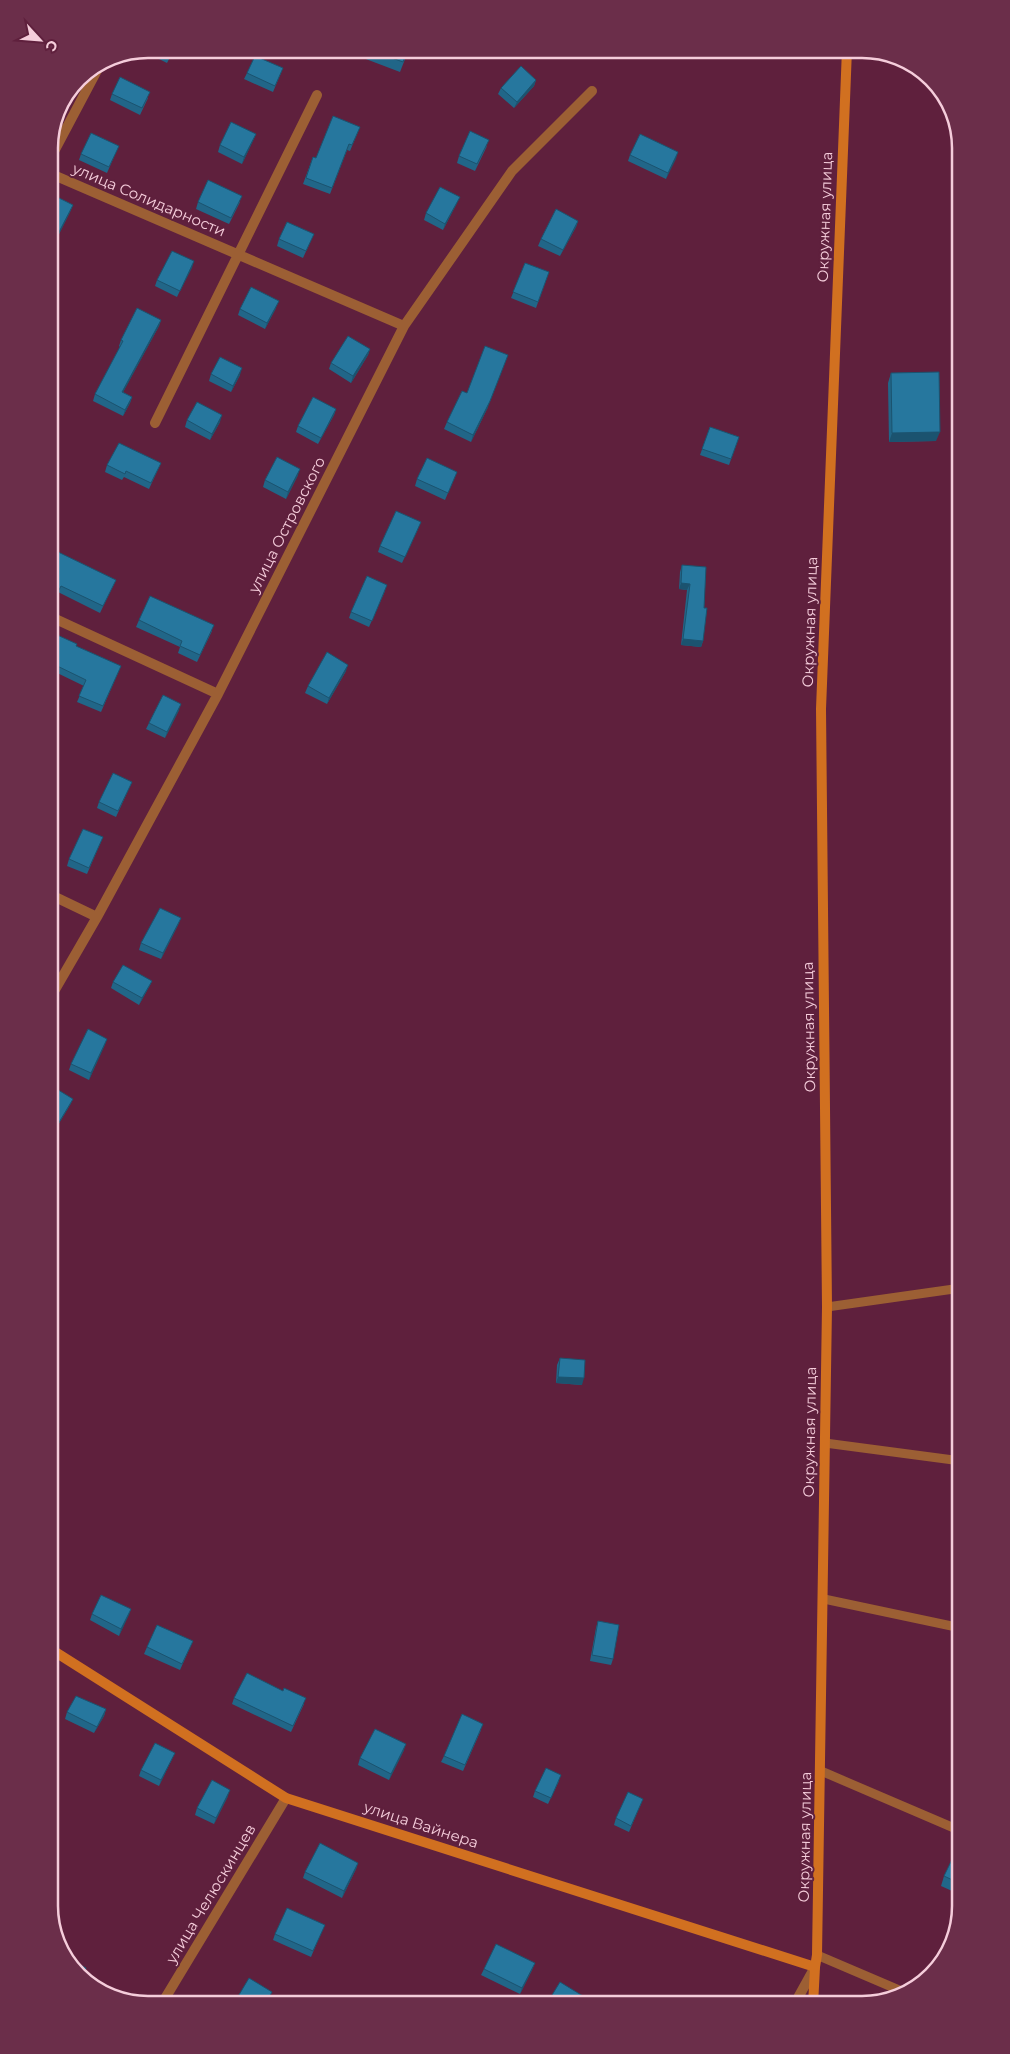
<svg xmlns="http://www.w3.org/2000/svg" width="1010" height="2054" viewBox="0 0 1010 2054" font-family="Montserrat,sans-serif">
  <style>
    .lines { fill: none; stroke-linecap: round; stroke-linejoin: round }
    .lane { stroke: #9c5f34; stroke-width: 9 }
    .street { stroke: #9c5f34; stroke-width: 10 }
    .secondary { stroke: #d17020; stroke-width: 10 }
    .wall { fill: #216688 }
    .shaded-wall { fill: #1b536f }
    .building { fill: #26779e; stroke: #1b536f }
    .labels { text-anchor: middle; stroke-width: 4; stroke-linejoin: round; paint-order: stroke }
    .street-label { font-size: 15px; fill: #f5cddb; stroke: #5f203d }
    .rim { fill: none; stroke: #f5cddb; stroke-width: 2.5 }
  </style>
  <rect width="100%" height="100%" fill="#5f203d"/>
  <g class="lines">
    <!-- lane -->
    <path class="lane" d="M827,1307L961,1288
      M825,1443L961,1461
      M824,1599L961,1628
      M821,1771L961,1831
      M817,1955L906,1993"/>
    <!-- street -->
    <path class="street" d="M49,161L102,61
      M49,173L404,326
      M155,423L317,95
      M49,616L218,694
      M49,894L97,917
      M49,1000L97,917L218,694L404,326L512,171L592,91
      M161,2005L286,1798
      M794,2005L815,1967"/>
    <!-- secondary -->
    <path class="secondary" d="M49,1648L286,1798L815,1967
      M813,2005L815,1967L817,1955L827,1307L821,709L847,49"/>
  </g>
  <!-- wall -->
  <path class="wall" d="M147,49H174L167,63L141,50Z
    M352,49H409L400,72L350,53Z
    M283,68L273,92L244,79L247,73Z
    M536,80L534,86L514,108L498,94L501,88Z
    M112,94L148,98L140,115L110,100Z
    M360,127L350,151L347,150L330,194L303,184L313,157L316,158Z
    M256,134L242,164L218,152L220,145Z
    M487,146L475,171L457,163L459,156Z
    M116,152L107,173L79,160L81,154Z
    M678,152L666,179L628,161L630,155Z
    M49,193L73,205L70,212L57,238L49,234Z
    M198,202H240L229,224L196,209Z
    M457,203L443,230L424,220L426,213Z
    M578,221L576,227L560,256L538,246L541,239Z
    M314,234L303,258L277,246L279,239Z
    M194,261L177,297L155,286L157,280Z
    M525,263L549,272L536,308L511,298Z
    M276,308L265,329L238,315L240,309Z
    M161,320L159,326L123,392L132,397L130,403L123,416L93,401L95,394L120,347L119,346L121,340Z
    M370,349L368,355L351,383L329,369L331,363Z
    M891,373L936,441L889,442L888,383Z
    M211,374L240,375L231,392L209,381Z
    M488,407L471,442L444,429L447,422Z
    M336,409L334,415L318,444L296,432L298,426Z
    M187,420L220,422L210,440L185,427Z
    M710,427L739,437L729,465L700,455Z
    M161,463L149,489L124,477L122,480L105,472L107,465Z
    M457,472L445,500L415,486L417,479Z
    M298,475L286,499L263,487L265,480Z
    M418,529L402,563L378,552L380,546Z
    M49,560L116,580L100,613L58,592L56,596L49,593Z
    M682,565L704,608L703,641L701,647L681,645L687,590L679,589L680,572Z
    M385,591L369,627L349,618L351,612Z
    M139,620L212,631L197,662L178,653L180,647L136,627Z
    M49,646H76L121,666L101,712L77,702L84,686L49,669Z
    M346,671L327,704L305,693L308,686Z
    M179,710L165,738L146,729L149,723Z
    M132,782L116,817L97,808L99,802Z
    M103,837L87,874L67,866L69,859Z
    M181,918L178,925L161,959L139,950L141,943Z
    M152,981L149,987L139,1005L111,988L113,982Z
    M107,1039L89,1080L69,1070L71,1064Z
    M49,1099H73L70,1105L49,1140Z
    M560,1358L582,1385L556,1383L557,1365Z
    M131,1609L119,1636L90,1620L92,1614Z
    M598,1621L613,1659L611,1665L590,1661L596,1628Z
    M193,1641L180,1670L144,1654L147,1647Z
    M234,1698L304,1704L291,1732L232,1704Z
    M106,1709L104,1716L94,1733L65,1719L67,1712Z
    M481,1730L463,1771L441,1762L444,1756Z
    M404,1750L389,1780L358,1765L360,1758Z
    M172,1759L159,1786L139,1776L141,1770Z
    M559,1781L548,1804L533,1797L535,1791Z
    M228,1796L214,1824L195,1815L197,1808Z
    M643,1799L629,1832L614,1825L616,1818Z
    M961,1846V1895L941,1886L944,1876Z
    M358,1863L356,1869L342,1898L303,1878L305,1872Z
    M322,1931L311,1957L273,1940L275,1934Z
    M535,1963L532,1970L520,1994L481,1975L484,1969Z"/>
  <!-- shaded-wall -->
  <path class="shaded-wall" d="M536,80L534,86L514,108L517,102Z
    M256,134L253,141L242,164L244,157Z
    M678,152L676,159L666,179L668,173Z
    M460,197L457,203L443,230L445,224Z
    M73,205L70,212L57,238L59,232Z
    M578,221L576,227L560,256L563,250Z
    M194,261L192,268L177,297L180,291Z
    M279,301L276,308L265,329L267,323Z
    M161,320L159,326L120,398L122,392Z
    M370,349L368,355L351,383L353,376Z
    M508,355L488,407L471,442L473,435Z
    M242,368L240,375L231,392L233,386Z
    M132,397L130,403L123,416L125,410Z
    M336,409L334,415L318,444L321,438Z
    M222,415L220,422L210,440L212,434Z
    M940,432L936,441L889,442L892,433Z
    M300,469L298,475L286,499L288,492Z
    M681,583L690,584L687,590L679,589Z
    M683,639L703,641L701,647L681,645Z
    M348,665L346,671L327,704L329,698Z
    M181,704L179,710L165,738L167,732Z
    M181,918L178,925L161,959L163,953Z
    M152,981L149,987L139,1005L142,998Z
    M107,1039L105,1045L89,1080L91,1073Z
    M73,1099L70,1105L49,1140L52,1134Z
    M558,1377L584,1378L582,1385L556,1383Z
    M131,1609L129,1615L119,1636L121,1629Z
    M106,1709L104,1716L94,1733Z
    M406,1744L404,1750L389,1780L391,1774Z
    M175,1753L172,1759L159,1786L161,1780Z
    M230,1790L228,1796L214,1824L216,1818Z
    M358,1863L356,1869L342,1898L344,1891Z
    M535,1963L532,1970L520,1994L522,1988Z
    M272,1992L269,1998L265,2005H264Z"/>
  <!-- building -->
  <path class="building" d="M153,49H173L169,57Z
    M367,49H408L403,62Z
    M255,56L283,68L275,86L247,73Z
    M521,66L536,80L517,102L501,88Z
    M120,77L150,92L142,108L112,94Z
    M333,116L360,127L352,145L349,144L332,188L306,178L313,157L316,158Z
    M231,122L256,134L244,157L220,145Z
    M470,131L489,140L477,164L459,156Z
    M91,133L119,146L109,167L81,154Z
    M640,134L678,152L668,173L630,155Z
    M208,180L242,196L231,218L198,202Z
    M440,187L460,197L445,224L426,213Z
    M49,193L73,205L59,232L49,226Z
    M556,209L578,221L563,250L541,239Z
    M287,222L314,234L306,251L279,239Z
    M172,251L194,261L180,291L157,280Z
    M525,263L549,272L538,302L513,292Z
    M251,287L279,301L267,323L240,309Z
    M137,308L161,320L122,392L132,397L125,410L95,394L123,341L121,340Z
    M348,336L370,349L353,376L331,363Z
    M485,346L508,355L490,401L473,435L447,422L462,391L467,393Z
    M220,357L242,368L233,386L211,374Z
    M939,372L940,432L892,433L891,373Z
    M313,397L336,409L321,438L298,426Z
    M197,402L222,415L212,434L187,420Z
    M710,427L739,437L731,459L702,449Z
    M119,443L161,463L151,483L126,471L125,474L107,465Z
    M277,457L300,469L288,492L265,480Z
    M427,458L457,472L448,493L417,479Z
    M396,511L421,522L405,557L380,546Z
    M54,550L116,580L103,606L61,586L59,590L49,585V560Z
    M682,565L706,567L704,608H707L703,641L683,639L690,584L681,583Z
    M367,576L387,585L372,621L351,612Z
    M150,596L214,625L200,655L180,646L182,641L139,620Z
    M55,634L77,644L76,646L121,666L103,706L79,696L86,680L49,662V646Z
    M327,652L348,665L329,698L308,686Z
    M163,695L181,704L167,732L149,723Z
    M113,773L132,782L118,811L99,802Z
    M83,829L103,837L89,868L69,859Z
    M160,908L181,918L163,953L141,943Z
    M123,965L152,981L142,998L113,982Z
    M88,1029L107,1039L91,1073L71,1064Z
    M55,1088L73,1099L52,1134L49,1132V1099Z
    M560,1358L585,1360L584,1378L558,1377Z
    M101,1595L131,1609L121,1629L92,1614Z
    M598,1621L619,1625L613,1659L592,1655Z
    M157,1625L193,1641L182,1664L147,1647Z
    M247,1673L283,1691L284,1688L306,1698L293,1726L234,1698Z
    M76,1696L106,1709L97,1727L67,1712Z
    M462,1714L483,1724L465,1765L444,1756Z
    M375,1729L406,1744L391,1774L360,1758Z
    M155,1743L175,1753L161,1780L141,1770Z
    M546,1768L561,1775L551,1798L535,1791Z
    M212,1780L230,1790L216,1818L197,1808Z
    M628,1792L643,1799L631,1826L616,1818Z
    M320,1843L358,1863L344,1891L305,1872Z
    M959,1845L961,1846V1884L944,1876Z
    M287,1908L325,1925L313,1951L275,1934Z
    M496,1944L535,1963L522,1988L484,1969Z
    M68,1959L86,1968L82,1978Z
    M249,1978L272,1992L264,2005H233Z
    M560,1982L596,2004L595,2005H546Z"/>
  <g class="labels">
    <!-- street labels -->
    <g class="street-label">
      <text transform="translate(149 200) rotate(23)" y="5">улица Солидарности</text>
      <text transform="translate(825 217) rotate(-88)" y="5">Окружная улица</text>
      <text transform="translate(287 525) rotate(-63)" y="5">улица Островского</text>
      <text transform="translate(810 622) rotate(-88)" y="5">Окружная улица</text>
      <text transform="translate(809 1027) rotate(-91)" y="5">Окружная улица</text>
      <text transform="translate(810 1432) rotate(-89)" y="5">Окружная улица</text>
      <text transform="translate(421 1825) rotate(18)" y="5">улица Вайнера</text>
      <text transform="translate(805 1837) rotate(-89)" y="5">Окружная улица</text>
      <text transform="translate(211 1894) rotate(-59)" y="5">улица Челюскинцев</text>
    </g>
  </g>
  <!-- crop -->
  <path d="M0 0H1010V2054H0ZM148 58H862A90 90 0 0 1 952 148V1906A90 90 0 0 1 862 1996H148A90 90 0 0 1 58 1906V148A90 90 0 0 1 148 58Z" fill="#6b2e4a" fill-rule="evenodd"/>
  <path class="rim" d="M148 58H862A90 90 0 0 1 952 148V1906A90 90 0 0 1 862 1996H148A90 90 0 0 1 58 1906V148A90 90 0 0 1 148 58Z"/>
  <!-- north arrow -->
  <g transform="translate(40 40) rotate(116)" stroke="#5f203d" stroke-width="4" paint-order="stroke">
  <path d="M0-4L9 19L0 12L-9 19Z" fill="#f5cddb"/>
  <text y="-8" font-size="14" font-weight="bold" text-anchor="middle" fill="#f5cddb">С</text>
  </g>
</svg>
